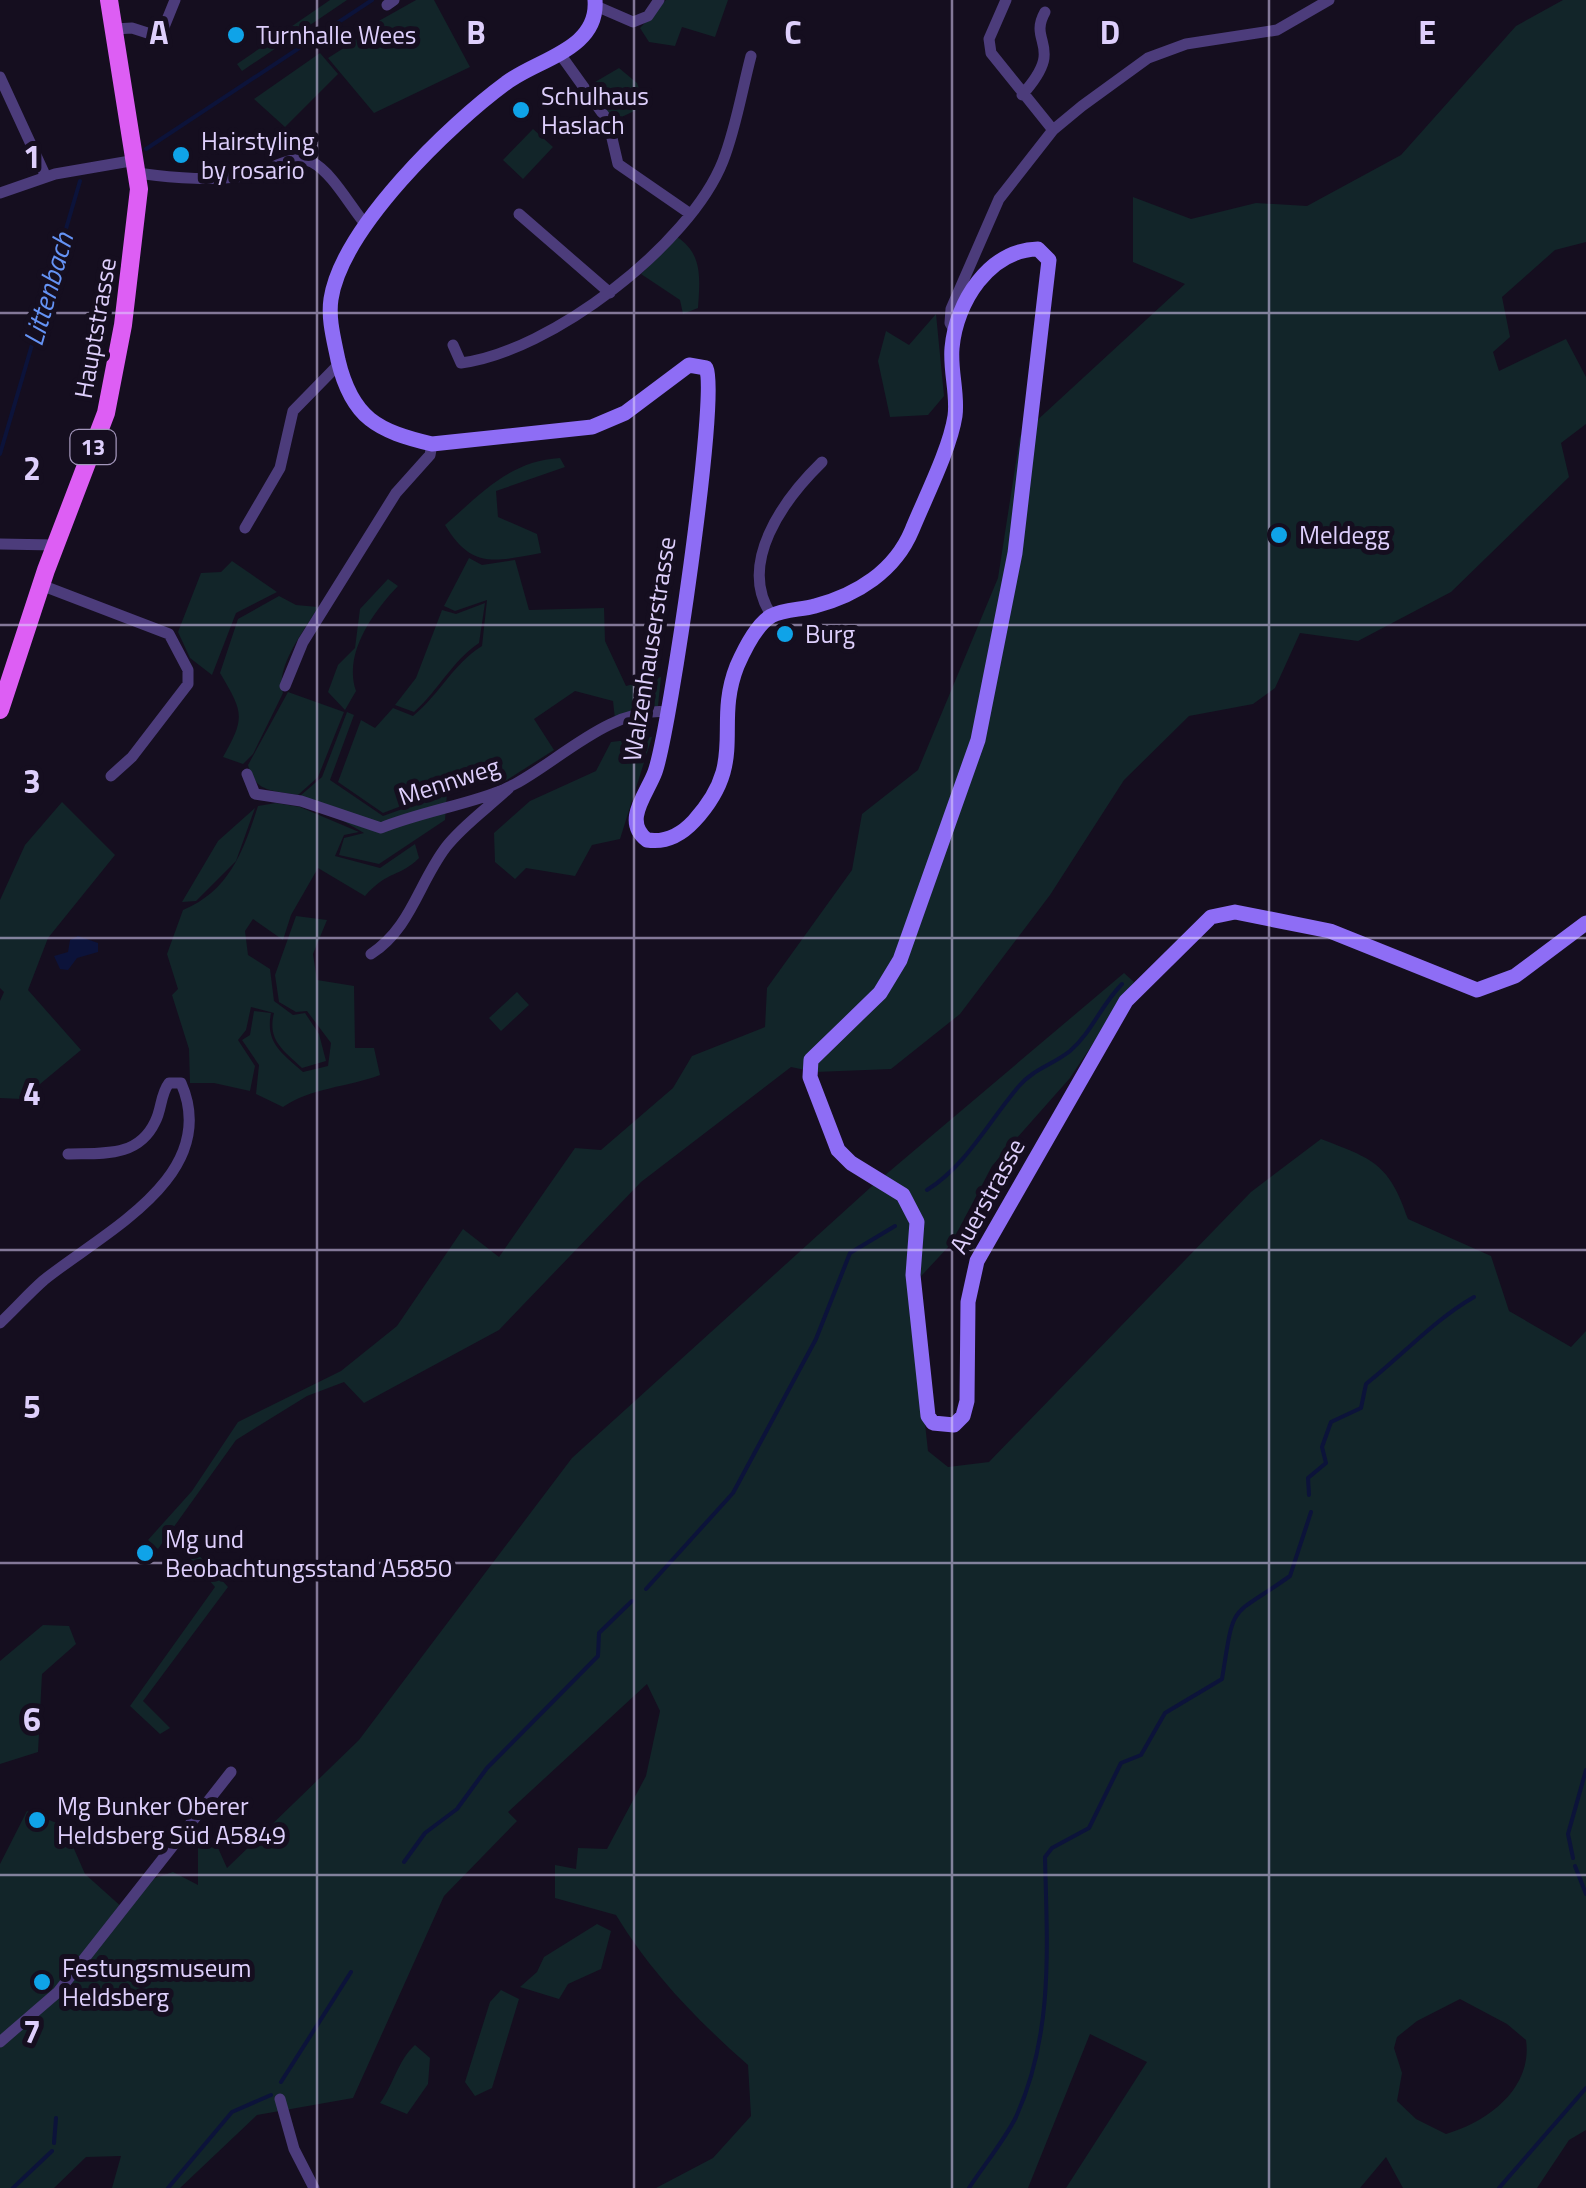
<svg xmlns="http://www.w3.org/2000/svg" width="1586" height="2188" viewBox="0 0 1586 2188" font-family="'Titillium Web',sans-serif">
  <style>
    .green { fill: #122529; fill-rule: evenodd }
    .water { fill: #0c133a }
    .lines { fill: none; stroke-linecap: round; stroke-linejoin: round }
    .stream { stroke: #0c133a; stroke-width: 4 }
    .street { stroke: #4c3c7b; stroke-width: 11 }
    .secondary { stroke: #8e6df5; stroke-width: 15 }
    .primary { stroke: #dd5ef4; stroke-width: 18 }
    .grid { fill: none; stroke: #decffc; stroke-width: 2.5; stroke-opacity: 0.55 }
    .poi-dot { fill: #0fa3e8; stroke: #150e1f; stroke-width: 4 }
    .labels { text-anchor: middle; stroke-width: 10; stroke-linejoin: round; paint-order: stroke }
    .shield { fill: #150e1f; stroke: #a295ba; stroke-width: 2.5 }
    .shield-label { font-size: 22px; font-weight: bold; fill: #decffc }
    .poi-label { font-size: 25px; fill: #decffc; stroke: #150e1f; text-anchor: start }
    .street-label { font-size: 25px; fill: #decffc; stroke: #150e1f }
    .water-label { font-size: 28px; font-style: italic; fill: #6593f5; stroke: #150e1f }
    .grid-label { font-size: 32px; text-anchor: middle; font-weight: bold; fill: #decffc; stroke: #150e1f; stroke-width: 10; stroke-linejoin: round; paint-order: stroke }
  </style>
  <rect width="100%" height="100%" fill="#150e1f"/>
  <!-- green -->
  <path class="green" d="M330,0H347L242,71L237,64Z
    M416,0H434L470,67L374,113L328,58L347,46L345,40Z
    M666,0H728L715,37L682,27L675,46L649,42L640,28Z
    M1563,0H1586V242L1555,250L1502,297L1510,337L1493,352L1499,371L1566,339L1586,377V424L1561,443L1569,477L1451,592L1358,641L1300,633L1275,688L1253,704L1189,716L1124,780L1050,895L960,1014L891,1069L815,1072L791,1067L641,1182L499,1330L364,1403L344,1382L307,1396L236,1440L158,1549L148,1540L192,1491L238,1422L341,1371L397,1326L463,1229L499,1257L575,1148L601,1150L673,1088L692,1056L765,1027L767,988L852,870L862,814L918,770L998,578L1020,436L1185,284L1133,262V197L1191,219L1256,203L1307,206L1401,155L1516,26Z
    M320,53L338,74L285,127L254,99Z
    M619,68L637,83L645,106L613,121L590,85Z
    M533,129L553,147L523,179L503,160Z
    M677,237C703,254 700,279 698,308L683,314L680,300L641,274Z
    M936,314L944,396L928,415L890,417L878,361L886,331L909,345Z
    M560,458L565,467L496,491L498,517L537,534L541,553C495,561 472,570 445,525C481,494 509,461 560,458Z
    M469,558L482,565L515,560L529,610L604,608L605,641L626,686L661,677L658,706L615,719L613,701L575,691L534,719L554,750L502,783L491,763L442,781L443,790L383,813L338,782L361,720L375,728L393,708L413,716C440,694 453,664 482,646L487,600L455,611L444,606Z
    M232,561L277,592L236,613L212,675L190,658L178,632L201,573L221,572Z
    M388,579L398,586C373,612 343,654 356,691L345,710L328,692L338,665L355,648L360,609Z
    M279,596L296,605L318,607C305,630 275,666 283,693L253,754L243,764L223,757C246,717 243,712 220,673L238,619Z
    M485,603L479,643C452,661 439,690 414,712L395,705L416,678L442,610L456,614Z
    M288,692L344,712L318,777L298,795C273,790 255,793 248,765Z
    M347,712L354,715L330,780L383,816L447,793L445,820L379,864L339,855L344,838L364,833L300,796L322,777Z
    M652,737L620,839L592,845L575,876L526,868L515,879L495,862L494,833L530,801L596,771L611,742Z
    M62,802L115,855L48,938L28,990L81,1050L22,1099L0,1098V1001L4,992L0,988V900L25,845Z
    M276,803L300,807L359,832L344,835L335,856L380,868L415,844L419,858C399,878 389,869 365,896L318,868L291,915L283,940L253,919L245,931L248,955L270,969L274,1001L293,1015L305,1013L319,1034L326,1061L302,1068C283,1050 267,1040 274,1013L251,1007L246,1030L238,1040L255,1066L250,1091L214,1083H190L189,1049L172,995L178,989L167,954L183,910C230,891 244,849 258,806Z
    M255,808L236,861L196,901L182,902L218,841Z
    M296,916L327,920L313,954L317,980L354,986L355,1048H374L380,1075C348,1087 310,1088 283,1107L256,1094L259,1065L242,1040L250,1035L254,1011L271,1013C265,1043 282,1053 303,1072L328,1066L331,1043L307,1011L296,1012L279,1002L275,975Z
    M1124,973L1134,982L1070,1078L992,1166L951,1244L910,1288L928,1451L948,1467L989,1462L1251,1192L1321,1139C1373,1159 1389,1163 1408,1219L1491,1256L1509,1311L1571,1347L1586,1331V2130L1569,2140L1537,2188H1403L1386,2157L1360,2188H1066L1147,2062L1090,2034L1028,2188H656L713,2158L751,2116L748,2065C697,2020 651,1973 616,1915L555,1898V1865L576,1869L578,1848L607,1849L646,1776L660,1711L647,1684L508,1812L517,1821L444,1896L353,2098L257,2115L180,2188H112L121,2156L86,2157L54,2188H0V1864L27,1811L64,1826L85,1874L124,1909L140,1883L173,1872L198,1885V1845L214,1839L227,1868L359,1740L572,1458L871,1187ZM1460,1999L1507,2024L1526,2040C1533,2088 1488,2122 1446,2134L1416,2119L1397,2101L1402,2073L1394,2048L1397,2037L1417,2021Z
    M517,992L529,1005L501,1031L489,1018Z
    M181,1536L228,1587L143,1701L170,1728L160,1734L130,1706L215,1587L176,1542Z
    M43,1625L69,1626L76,1644L42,1674L38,1752L0,1764V1661Z
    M597,1924L611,1931L601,1969L568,1984L559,1999L520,1987L537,1972L544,1957Z
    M501,1990L519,1999L492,2088L475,2096L465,2082L490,2002Z
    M415,2045L430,2058L428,2084L407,2114L380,2103C394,2084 398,2060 415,2045Z"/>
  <!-- water -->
  <path class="water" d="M78,936L98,943V952L77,958L68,970L60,969L54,956L68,952L70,940Z"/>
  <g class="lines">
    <!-- stream -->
    <path class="stream" d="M146,149L372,0
      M0,454L80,181
      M927,1190C966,1166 989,1121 1019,1086C1032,1070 1054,1064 1070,1051C1092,1032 1101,1005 1122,984
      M1309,1495L1308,1478L1326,1463L1322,1447L1331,1422L1361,1408L1366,1384C1404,1354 1434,1320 1474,1297
      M646,1589L733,1493L816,1339L850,1253L895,1226
      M1573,1858L1568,1834L1586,1770
      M404,1862L425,1833L457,1809L487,1768L598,1656L599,1633L632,1601
      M1575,1866L1586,1894
      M281,2082L351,1972
      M54,2143L56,2118
      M13,2188L52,2151
      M168,2188L232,2112L271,2095
      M969,2188C984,2165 1004,2141 1016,2117C1054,2033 1047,1946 1045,1857L1052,1848L1089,1828L1121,1763L1141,1755L1165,1713L1222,1679C1235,1599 1228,1620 1290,1576L1311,1512
      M1499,2188L1586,2088"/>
    <!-- street -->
    <path class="street" d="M1006,0L989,39L991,53L1053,130
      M387,5L394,0
      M596,6L633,22L648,16L659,0
      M115,29L132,28L160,37L175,0
      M560,54L608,121L618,164L689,213
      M0,77L46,177
      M1022,95C1067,45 1027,44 1045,12
      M137,173C174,178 216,182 253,174C270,170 294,153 312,162C333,173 351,208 367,226
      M0,193L55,174L136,160
      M519,214L610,293
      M955,331L950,323L951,309L999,199L1053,130L1082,106L1148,58L1186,44L1277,30L1329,0
      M453,345L461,363C550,352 690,245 723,161C736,128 742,90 751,56
      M245,528L280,468L293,411L339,364
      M0,544L55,545
      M41,585L169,634L188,670V684L132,757L111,776
      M772,616C736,564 784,499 822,462
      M285,686L303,642L396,493L430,455L432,444
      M247,774L255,794L301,801L381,828C422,811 479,803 515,784C560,760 612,706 668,712
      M371,954C411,928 418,884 446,847C463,825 489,807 509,788
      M0,1323C15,1309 29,1293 44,1280C102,1233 222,1176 181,1083H169C160,1095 162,1109 155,1122C138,1158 102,1153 68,1154
      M0,2042L58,1992L231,1772
      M280,2099L294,2149L314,2188"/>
    <!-- secondary -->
    <path class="secondary" d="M595,0C599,50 537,59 506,83C449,125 342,228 331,299C328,319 334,340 338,360C352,419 378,431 432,444L592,427L625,413L689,365L706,368C719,394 670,730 655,772C647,794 622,821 647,840C666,843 681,835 694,821C749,761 713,727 737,666C744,650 756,625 771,616C784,609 801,610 815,606C857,595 895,571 912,530C925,498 950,449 955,416C958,394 950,371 952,348C956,302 989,250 1038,249L1049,260L1015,553L978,740L900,960L880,993L811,1060L810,1077L838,1150L851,1163L903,1195L917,1222L913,1275L928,1416L933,1423L954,1425L963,1416L967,1401L968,1302L977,1261L1126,1001L1211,917L1235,912L1330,931L1477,990L1515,976L1586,923"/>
    <!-- primary -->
    <path class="primary" d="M0,710L46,570L106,413L123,325L139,189L109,0"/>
  </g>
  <!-- grid -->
  <path class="grid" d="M317,0V2188M634,0V2188M952,0V2188M1269,0V2188M0,313H1586M0,625H1586M0,938H1586M0,1250H1586M0,1563H1586M0,1875H1586"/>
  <!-- markers -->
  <g class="poi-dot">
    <circle cx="236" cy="35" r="10"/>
    <circle cx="521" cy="110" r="10"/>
    <circle cx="181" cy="155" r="10"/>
    <circle cx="1279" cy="535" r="10"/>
    <circle cx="785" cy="634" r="10"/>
    <circle cx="145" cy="1553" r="10"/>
    <circle cx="37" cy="1820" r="10"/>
    <circle cx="42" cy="1982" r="10"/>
  </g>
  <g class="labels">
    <!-- shield labels -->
    <rect class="shield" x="70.5" y="430" width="45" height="34" rx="8"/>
    <g class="shield-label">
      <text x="93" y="455">13</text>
    </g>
    <!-- poi labels -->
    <g class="poi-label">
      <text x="256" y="44">Turnhalle Wees</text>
      <text x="541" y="105">Schulhaus<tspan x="541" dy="29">Haslach</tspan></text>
      <text x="201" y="150">Hairstyling<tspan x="201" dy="29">by rosario</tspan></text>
      <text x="1299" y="544">Meldegg</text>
      <text x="805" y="643">Burg</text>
      <text x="165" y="1548">Mg und<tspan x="165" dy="29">Beobachtungsstand A5850</tspan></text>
      <text x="57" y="1815">Mg Bunker Oberer<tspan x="57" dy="29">Heldsberg Süd A5849</tspan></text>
      <text x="62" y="1977">Festungsmuseum<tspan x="62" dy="29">Heldsberg</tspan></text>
    </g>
    <!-- street labels -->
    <g class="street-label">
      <text transform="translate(95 328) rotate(-80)" y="9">Hauptstrasse</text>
      <text transform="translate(649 649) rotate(-81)" y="9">Walzenhauserstrasse</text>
      <text transform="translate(449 781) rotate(-18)" y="9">Mennweg</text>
      <text transform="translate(987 1196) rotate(-61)" y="9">Auerstrasse</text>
    </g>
    <!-- water labels -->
    <g class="water-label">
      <text transform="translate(48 289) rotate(-74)" y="10">Littenbach</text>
    </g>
  </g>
  <g class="grid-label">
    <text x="159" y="44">A</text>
    <text x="476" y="44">B</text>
    <text x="793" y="44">C</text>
    <text x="1110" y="44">D</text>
    <text x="1427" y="44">E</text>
    <text x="32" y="168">1</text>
    <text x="32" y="480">2</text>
    <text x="32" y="793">3</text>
    <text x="32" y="1105">4</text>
    <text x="32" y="1418">5</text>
    <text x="32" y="1731">6</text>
    <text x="32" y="2043">7</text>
  </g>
</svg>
